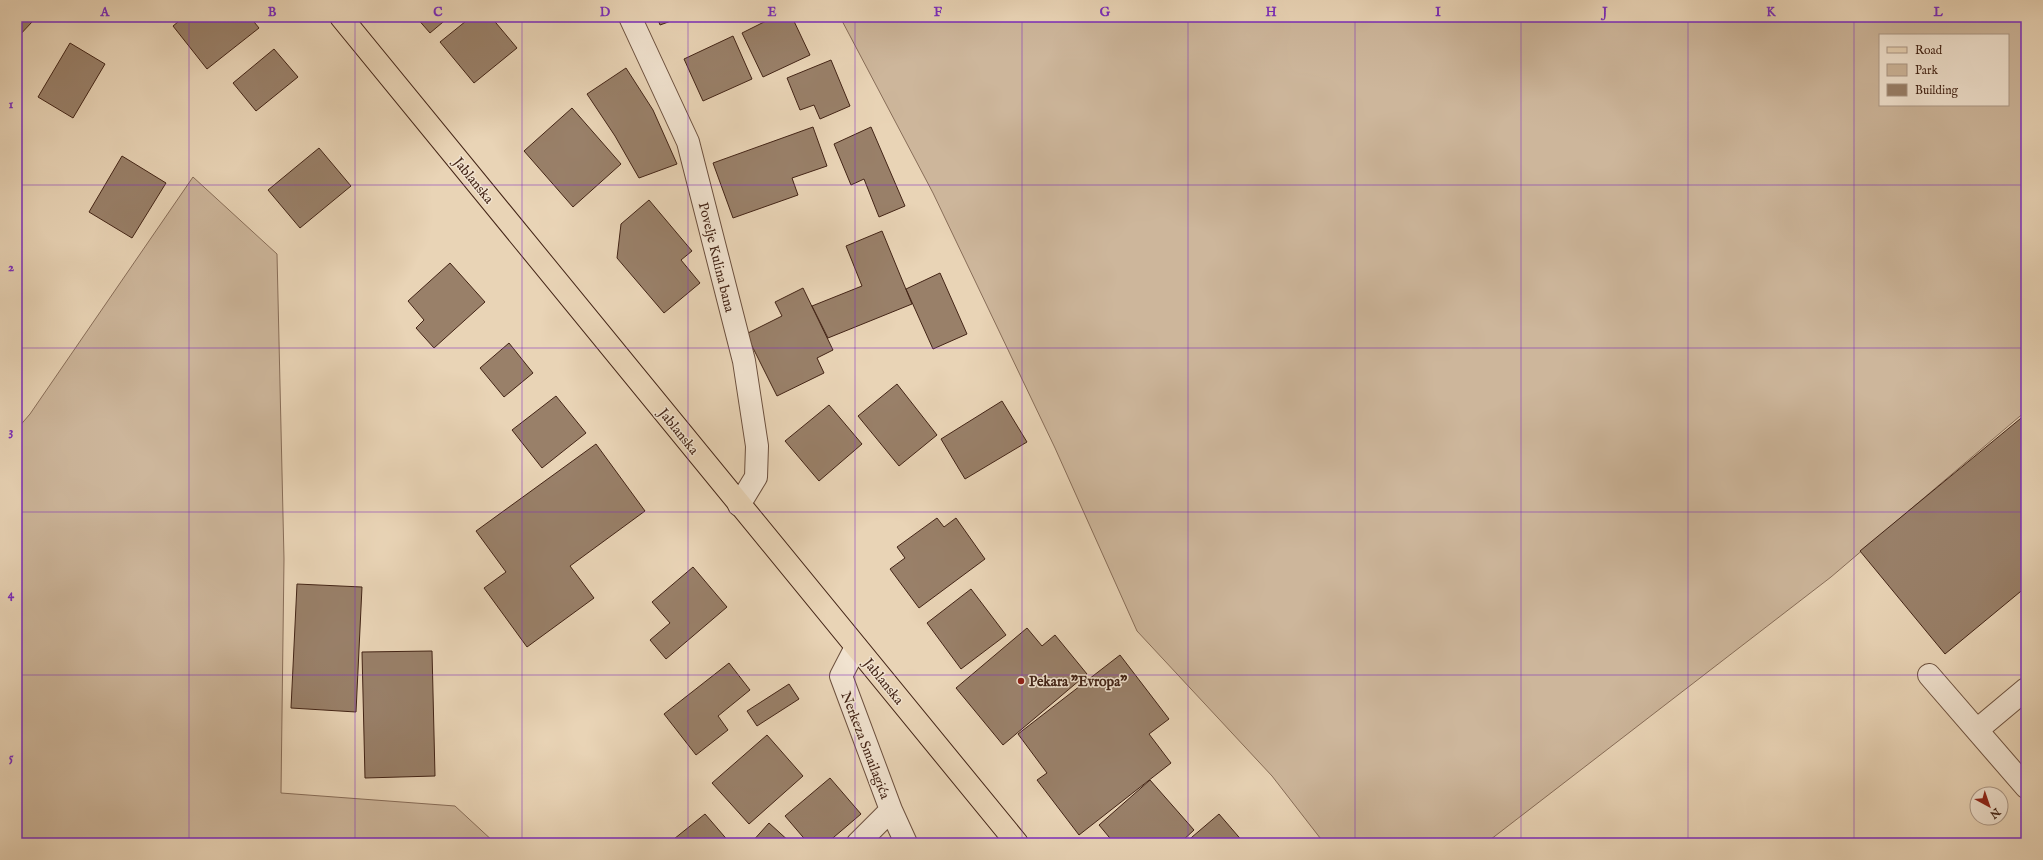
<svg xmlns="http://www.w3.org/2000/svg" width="2043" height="860" viewBox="0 0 2043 860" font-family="'IM FELL English',serif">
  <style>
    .green { fill: #cdb69b; stroke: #886d58; fill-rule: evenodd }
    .building { fill: #998069; stroke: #432416 }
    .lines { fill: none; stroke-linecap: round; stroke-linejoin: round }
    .minor-casing { stroke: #6c503e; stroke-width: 24 }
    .major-casing { stroke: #432416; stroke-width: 24 }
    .minor { stroke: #f1e3d0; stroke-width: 22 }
    .major { stroke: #e9d4b6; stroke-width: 22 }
    .grid { fill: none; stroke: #7b2cbf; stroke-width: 1; stroke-opacity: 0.55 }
    .poi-dot { fill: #8f2418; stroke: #f1e3d0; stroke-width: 1.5 }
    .labels { text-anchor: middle; stroke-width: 3; stroke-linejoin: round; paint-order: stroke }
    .street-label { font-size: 14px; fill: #432416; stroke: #f1e3d0 }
    .poi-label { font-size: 14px; font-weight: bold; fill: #432416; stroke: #f1e3d0; text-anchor: start }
    .neatline { fill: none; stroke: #7b2cbf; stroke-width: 1.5 }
    .grid-label { font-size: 13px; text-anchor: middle; font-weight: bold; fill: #7b2cbf }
  </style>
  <rect width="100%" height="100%" fill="#e9d4b6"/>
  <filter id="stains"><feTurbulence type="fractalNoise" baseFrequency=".005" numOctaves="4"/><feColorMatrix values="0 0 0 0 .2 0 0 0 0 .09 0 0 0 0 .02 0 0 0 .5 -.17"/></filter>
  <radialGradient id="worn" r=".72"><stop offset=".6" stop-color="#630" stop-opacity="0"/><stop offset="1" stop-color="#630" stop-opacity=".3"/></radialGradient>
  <!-- green -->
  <path class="green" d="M840,17H2026V411L1831,577L1486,843H1324L1272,776L1137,631L1055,448L933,193ZM1880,35H2008V105H1880Z
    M193,177L277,254L284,559L281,793L455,806L495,843H17V429L30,414Z"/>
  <!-- building -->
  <path class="building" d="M17,17H26L32,22L17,38Z
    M184,17H250L259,28L207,69L173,26Z
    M416,17H449L430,33Z
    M471,17H491L517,48L474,83L440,42Z
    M657,17H682L660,25Z
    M774,17H792L810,55L763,77L742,33Z
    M733,36L752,79L703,101L684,59Z
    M70,43L105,64L73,118L38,97Z
    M274,49L298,77L256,111L233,83Z
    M831,60L850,106L820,119L814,105L800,110L787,78Z
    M626,68L653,110L677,164L639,178L615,136L587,94Z
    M572,108L621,164L573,207L524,151Z
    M813,127L827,166L792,178L798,195L733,218L713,163Z
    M871,127L905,206L879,217L864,179L851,185L834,144Z
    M319,148L351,186L300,228L268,190Z
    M122,156L166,183L132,238L89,212Z
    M649,200L692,251L681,260L700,283L664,313L617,258L621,224Z
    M882,231L912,304L828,338L812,306L862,286L846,246Z
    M450,263L485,302L434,348L416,328L424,320L408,301Z
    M940,273L967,334L933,349L906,289Z
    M803,288L833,350L817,358L824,373L777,396L746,334L782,316L775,302Z
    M509,343L533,373L504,397L480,368Z
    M897,384L937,435L899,466L858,416Z
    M556,396L586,433L542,468L512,430Z
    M1002,401L1027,442L965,479L941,439Z
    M829,405L862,444L819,481L785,441Z
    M2026,414V587L1945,654L1860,551Z
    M596,444L645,511L570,566L594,598L527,647L484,588L506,572L476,531Z
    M937,518L944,527L956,518L985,559L919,608L890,569L905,558L897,547Z
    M693,567L727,607L666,659L650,640L670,623L652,602Z
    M297,584L362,587L356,712L291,708Z
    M971,589L1006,635L961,669L927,623Z
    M1027,628L1042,646L1055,635L1087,674L1003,745L956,688Z
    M432,651L435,776L365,778L362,652Z
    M1120,655L1169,719L1149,734L1171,763L1079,835L1037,780L1047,773L1018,734Z
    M729,663L750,690L718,716L728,730L696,755L664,714Z
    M789,684L799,699L757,726L747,711Z
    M767,735L803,776L749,824L712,783Z
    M830,778L861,814L827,843H808L785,816Z
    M1150,780L1194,830L1180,843H1114L1099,825Z
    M705,814L730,843H669Z
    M1219,814L1244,843H1185Z
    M769,823L791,843H751Z"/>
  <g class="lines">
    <defs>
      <path id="minor" d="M630,17L688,142L744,361L757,446L756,477L739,505
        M856,647L841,676L891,810L906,843
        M1929,675L2026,787
        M1977,730L2026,689
        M858,843L891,810"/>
      <path id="major" d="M341,17L1017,843"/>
    </defs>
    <!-- minor casing -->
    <use href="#minor" class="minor-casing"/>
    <!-- major casing -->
    <use href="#major" class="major-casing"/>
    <!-- minor -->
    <use href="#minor" class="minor"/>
    <!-- major -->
    <use href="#major" class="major"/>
  </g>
  <!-- grid -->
  <path class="grid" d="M189,17V843M355,17V843M522,17V843M688,17V843M855,17V843M1022,17V843M1188,17V843M1355,17V843M1521,17V843M1688,17V843M1854,17V843M17,185H2026M17,348H2026M17,512H2026M17,675H2026"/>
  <!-- markers -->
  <circle class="poi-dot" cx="1021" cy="681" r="4"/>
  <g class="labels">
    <!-- street labels -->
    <g class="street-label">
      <text transform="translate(474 180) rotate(51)" y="5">Jablanska</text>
      <text transform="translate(717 257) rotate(76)" y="5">Povelje Kulina bana</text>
      <text transform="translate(679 431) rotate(51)" y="5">Jablanska</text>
      <text transform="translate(884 681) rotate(51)" y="5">Jablanska</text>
      <text transform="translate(866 745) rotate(69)" y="5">Nerkeza Smailagića</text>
    </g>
    <!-- poi labels -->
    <g class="poi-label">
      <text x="1029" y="686">Pekara "Evropa"</text>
    </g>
  </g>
  <!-- margin -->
  <rect width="2043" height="860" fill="none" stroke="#e9d4b6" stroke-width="44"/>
  <!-- legend -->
  <rect x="1879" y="34" width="130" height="72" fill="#f1e3d0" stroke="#ab9786"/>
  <rect x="1887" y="47" width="20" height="6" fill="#e9d4b6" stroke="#ab9786"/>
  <text x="1915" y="54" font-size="12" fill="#432416">Road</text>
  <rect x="1887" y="64" width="20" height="12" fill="#cdb69b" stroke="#ab9786"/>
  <text x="1915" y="74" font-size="12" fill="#432416">Park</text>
  <rect x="1887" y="84" width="20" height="12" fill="#998069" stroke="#ab9786"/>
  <text x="1915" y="94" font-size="12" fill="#432416">Building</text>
  <!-- north arrow -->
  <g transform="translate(1989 806) rotate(140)"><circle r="19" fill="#f1e3d0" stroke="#ab9786"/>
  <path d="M0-3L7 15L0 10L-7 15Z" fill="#8f2418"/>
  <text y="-6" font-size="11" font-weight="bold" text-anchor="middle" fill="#432416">N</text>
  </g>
  <rect x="22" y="22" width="1999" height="816" class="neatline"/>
  <g class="grid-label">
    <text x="105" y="16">A</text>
    <text x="272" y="16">B</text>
    <text x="438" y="16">C</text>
    <text x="605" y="16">D</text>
    <text x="772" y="16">E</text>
    <text x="938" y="16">F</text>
    <text x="1105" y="16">G</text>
    <text x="1271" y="16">H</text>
    <text x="1438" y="16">I</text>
    <text x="1605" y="16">J</text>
    <text x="1771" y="16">K</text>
    <text x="1938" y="16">L</text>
    <text x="11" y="108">1</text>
    <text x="11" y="271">2</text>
    <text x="11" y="435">3</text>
    <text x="11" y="598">4</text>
    <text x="11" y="761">5</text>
  </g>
  <rect width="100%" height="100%" filter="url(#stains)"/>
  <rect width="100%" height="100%" fill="url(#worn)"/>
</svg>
